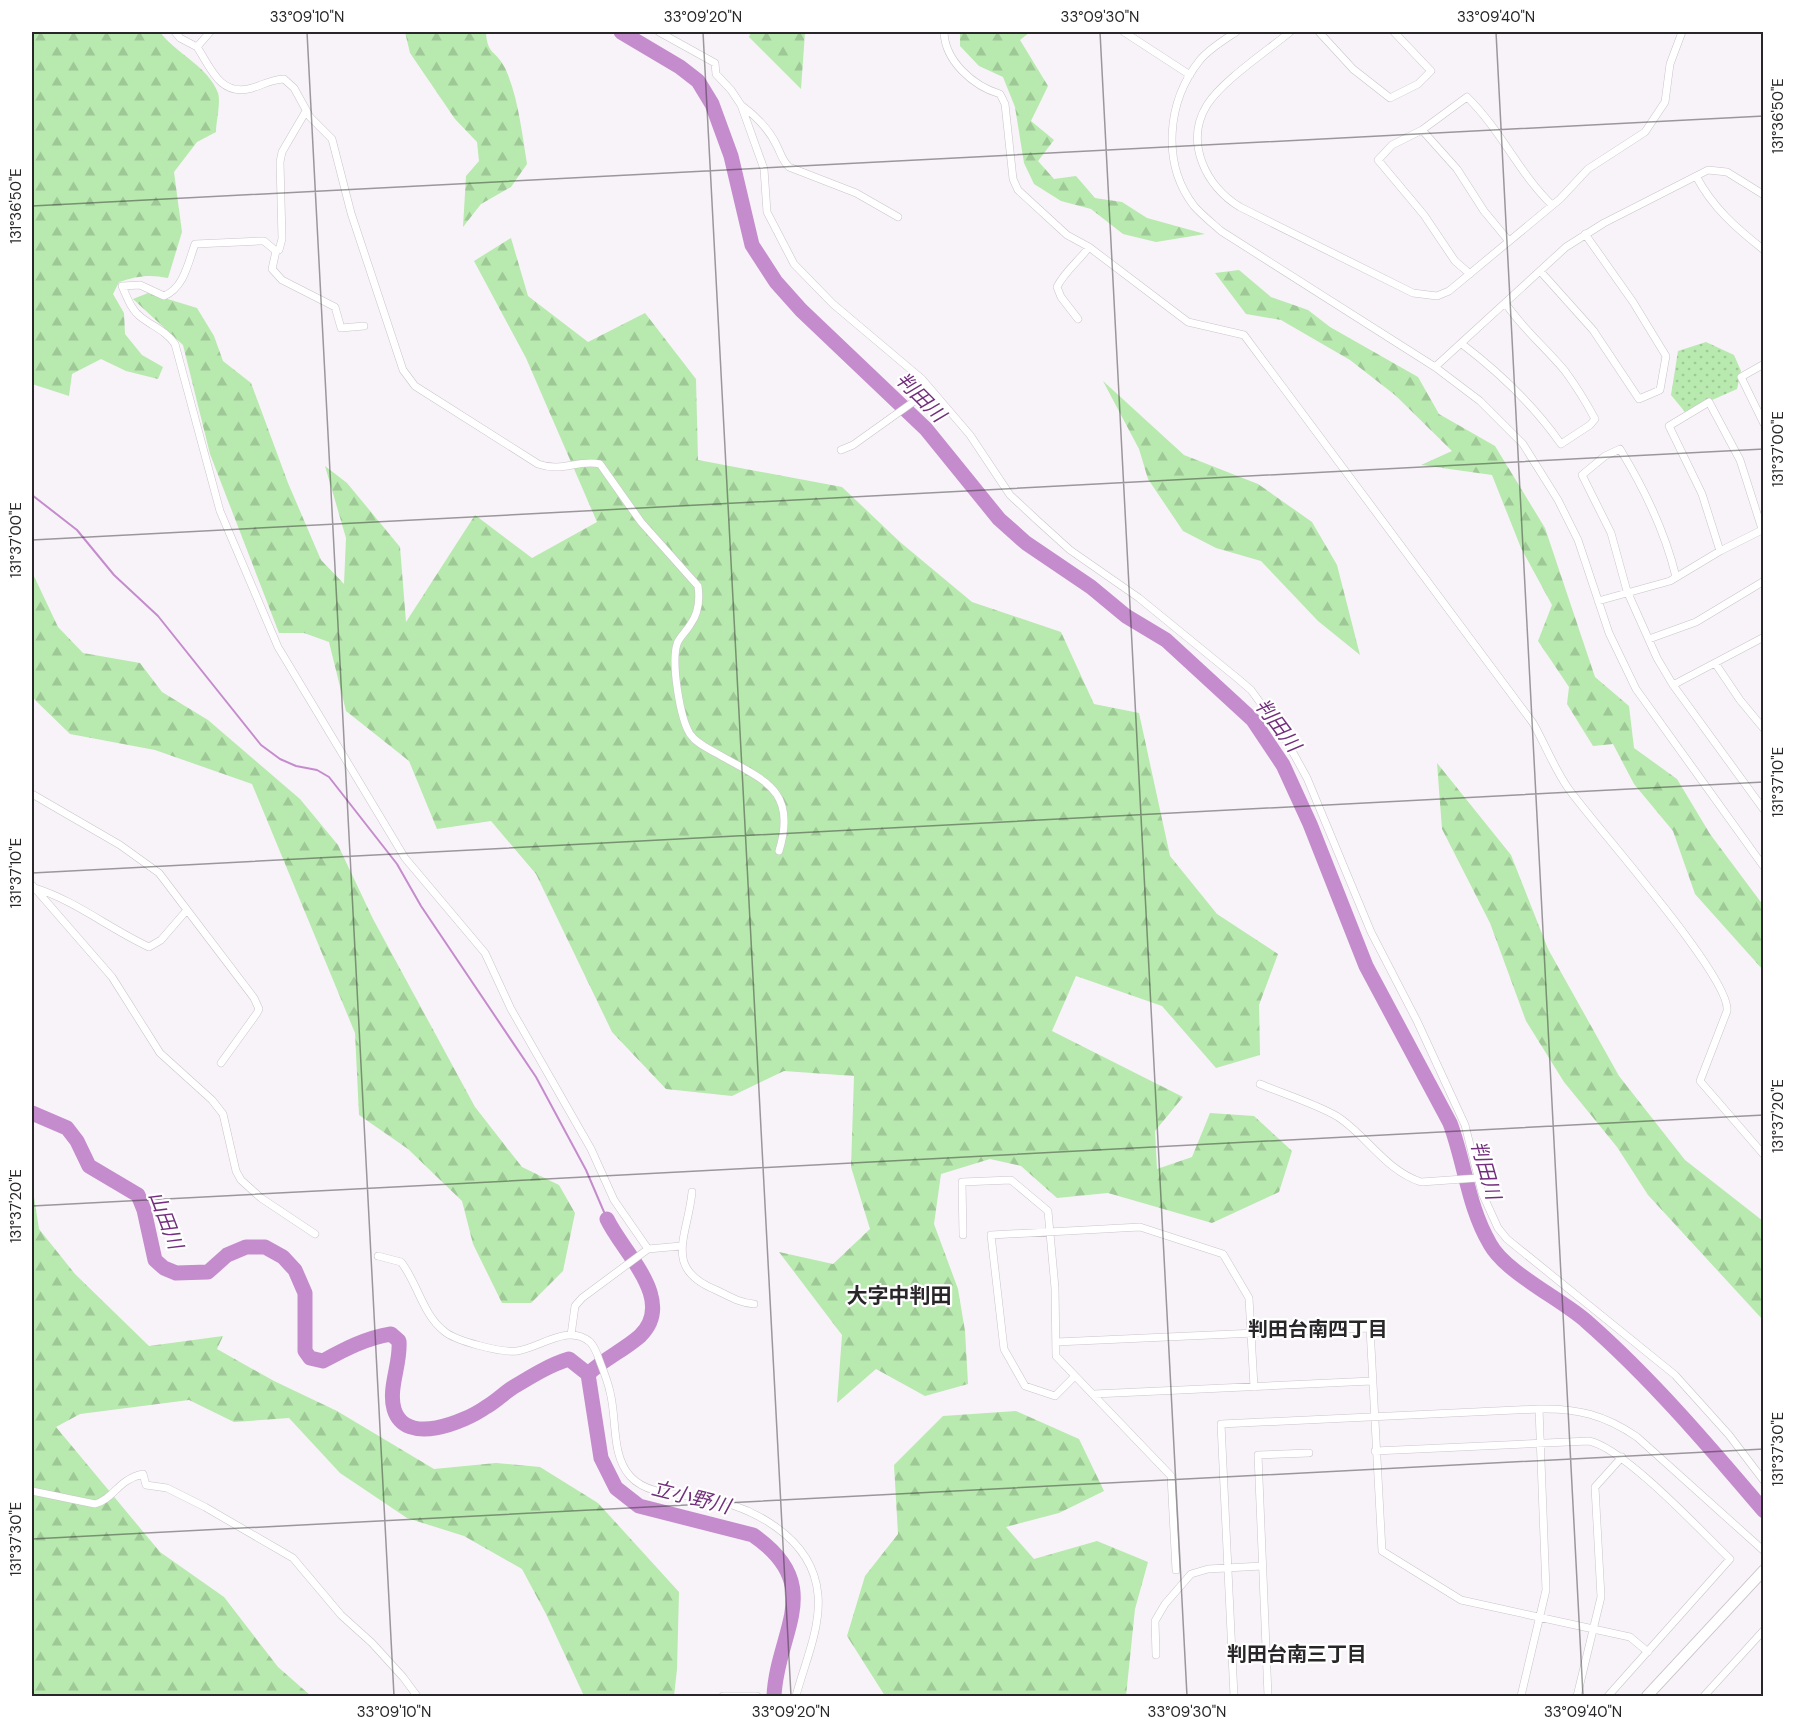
<svg xmlns="http://www.w3.org/2000/svg" width="1795" height="1728" viewBox="0 0 1795 1728" font-family="'DM Sans','Noto Sans JP',sans-serif">
  <style>
    .forest { fill: url(#forest-firs) }
    .park { fill: url(#park-dots) }
    .lines { fill: none; stroke-linecap: round; stroke-linejoin: round }
    .stream { stroke: #c58ccd; stroke-width: 2 }
    .river { stroke: #c58ccd; stroke-width: 15 }
    .street-casing { stroke: #cac4ca; stroke-width: 8 }
    .secondary-casing { stroke: #cac4ca; stroke-width: 12 }
    .street { stroke: #fff; stroke-width: 7 }
    .secondary { stroke: #fff; stroke-width: 10 }
    .ticks { fill: none; stroke: #282628; stroke-width: 1.5; stroke-opacity: 0.45 }
    .labels { text-anchor: middle; stroke-width: 4.5; stroke-linejoin: round; paint-order: stroke }
    .water-label { font-size: 20px; font-style: italic; fill: #732f7d; stroke: #fff }
    .neighbourhood-label { font-size: 20px; font-weight: bold; fill: #282628; stroke: #fff }
    .quarter-label { font-size: 21px; font-weight: bold; fill: #282628; stroke: #fff }
    .neatline { fill: none; stroke: #282628; stroke-width: 2 }
    .ticks-label { font-size: 15px; text-anchor: middle; fill: #282628 }
  </style>
  <defs>
    <pattern id="forest-firs" width="22" height="20" patternUnits="userSpaceOnUse" patternTransform="scale(1.5)"><rect width="22" height="20" fill="#b8e9ae"/><path d="M5 1l3.5 6h-7zM16 11l3.5 6h-7z" fill="#9ec896"/></pattern>
    <pattern id="park-dots" width="8" height="8" patternUnits="userSpaceOnUse" patternTransform="scale(1.5)"><rect width="8" height="8" fill="#b8e9ae"/><path d="M2 2h.1M6 6h.1" fill="none" stroke="#9ec896" stroke-width="1.8" stroke-linecap="round"/></pattern>
  </defs>
  <rect width="100%" height="100%" fill="#f8f3f9"/>
  <!-- forest -->
  <path class="forest" d="M32,32H160C175,53 208,66 218,93C221,103 216,121 216,132L197,142L174,172L182,232L168,278C149,274 137,276 119,282L113,294L124,313L125,334L142,355L163,367L158,379L126,371L101,359L72,374L69,396L32,384Z
    M405,32H486C487,55 496,50 505,68C518,96 522,133 527,164L511,187L481,204L463,227L466,176L479,161L477,142L455,119L410,53Z
    M751,32H805L801,89L749,37Z
    M960,32H1030L1020,40L1048,86L1031,121L1054,140L1038,161L1054,179L1076,176L1095,198L1122,202L1147,218L1205,234L1156,242L1123,234L1091,209L1061,201L1034,184L1024,163L1015,107L1003,77L979,66L960,46Z
    M511,238L528,296L588,342L645,313L696,379L698,460L842,487L900,542L972,602L1061,632L1094,704L1139,713L1170,856L1217,914L1278,954L1259,1005L1260,1055L1216,1068L1162,1006L1076,976L1052,1031L1183,1097L1155,1131L1157,1169L1192,1157L1210,1113L1254,1116L1292,1151L1279,1192L1212,1223L1108,1193L1057,1198L1021,1166L990,1159L941,1174L934,1224L958,1289L965,1331L968,1384L925,1396L876,1369L837,1403L842,1335L779,1252L833,1264L870,1229L851,1167L854,1076L784,1071L732,1096L666,1089L612,1032L536,874L491,821L437,829L409,761L346,711L329,642L304,633H279L210,454L183,345L133,299L148,293L197,308L214,336L223,361L251,383L288,483L321,560L344,584L346,538L325,466L347,483L400,547L406,622L475,515L532,558L597,522L526,358L474,261Z
    M1239,270L1271,297L1308,310L1330,327L1418,377L1439,414L1495,446L1545,528L1595,677L1629,706L1634,748L1677,779L1710,834L1763,905V970L1695,894L1673,831L1634,784L1613,744L1593,746L1567,704L1569,687L1538,641L1552,605L1521,548L1492,475L1421,465L1452,451L1395,395L1350,360L1281,320L1246,314L1215,273Z
    M1103,381L1184,455L1258,484L1312,522L1337,565L1360,655L1318,621L1261,561L1216,548L1183,531L1148,479L1139,449Z
    M32,572L58,627L83,653L140,663L162,692L208,720L300,799L338,845L373,919L475,1107L522,1167L559,1185L575,1213L563,1271L531,1303H502L473,1244L462,1201L408,1149L359,1115L355,1033L252,784L155,750L70,734L32,697Z
    M1437,763L1511,855L1548,949L1619,1076L1685,1160L1763,1221V1320L1648,1195L1617,1147L1564,1082L1526,1021L1490,923L1442,829Z
    M32,1184L39,1229L75,1274L149,1346L223,1336L217,1349L274,1381L337,1411L434,1469L496,1463L540,1467L598,1503L679,1592L677,1669L674,1696H584L546,1614L522,1569L464,1536L407,1518L340,1473L289,1418L234,1422L189,1400L80,1414L56,1427L160,1552L224,1597L278,1667L311,1696H32Z
    M1016,1411L1079,1439L1104,1491L1059,1513L1006,1527L1034,1559L1097,1541L1148,1562L1135,1609L1126,1696H885L847,1636L865,1576L898,1534L894,1465L943,1416Z"/>
  <!-- park -->
  <path class="park" d="M1706,342L1734,355L1741,371L1737,389L1685,412L1671,395L1678,351Z"/>
  <g class="lines">
    <!-- stream -->
    <path class="stream" d="M32,495L77,530L114,575L158,616L261,745L280,759L296,766L317,770L329,777L397,864L421,906L536,1077L586,1170L607,1219"/>
    <!-- river -->
    <path class="river" d="M621,32L680,67L698,81L712,104L731,156L752,245L776,282L801,310L926,429L999,519L1026,543L1091,587L1126,616L1166,640L1253,720L1283,765L1310,824L1366,966L1450,1123C1465,1163 1468,1207 1490,1244C1505,1272 1561,1299 1586,1321C1651,1378 1708,1445 1764,1511
      M32,1113L67,1128L77,1141L89,1166L138,1195L144,1210L155,1260L164,1268L176,1273L208,1272L227,1255L246,1247H265L283,1257L295,1270L305,1293V1351L310,1358L323,1361C345,1349 366,1338 391,1334L399,1341C401,1363 388,1388 394,1409C405,1447 465,1422 486,1407C495,1402 503,1394 512,1388C530,1377 549,1365 569,1359L588,1374
      M588,1374L601,1458L616,1488L639,1506L753,1535C827,1586 777,1631 774,1696
      M588,1374C604,1359 624,1350 640,1336C677,1300 623,1253 607,1219"/>
    <defs>
      <path id="street" d="M175,32L180,38L197,47L210,32
        M659,32L715,63L716,74L731,90L741,105L764,169L767,212L794,264L833,304L922,379L970,435L1010,495L1038,521L1070,550L1139,598L1237,678L1251,690L1281,731L1307,778L1371,932L1417,1021L1465,1125L1482,1193L1498,1228L1507,1239L1675,1375L1729,1435L1764,1481
        M944,32C945,61 973,86 1000,94L1005,104L1013,179L1018,190L1067,235L1089,247L1188,322L1244,335L1533,723C1545,744 1554,768 1568,788C1594,825 1732,978 1727,1011L1700,1081L1764,1155
        M1124,32L1190,75
        M1236,32C1224,40 1209,49 1200,60C1167,101 1161,163 1194,206C1202,215 1212,223 1221,231L1435,367L1480,401L1523,444L1558,500L1578,540L1609,633L1636,689L1764,867
        M1290,32C1267,51 1222,81 1207,105C1184,142 1206,187 1240,207L1413,293L1437,296L1449,291L1560,199L1588,169L1645,132L1665,102L1670,64L1682,32
        M1319,32L1353,69L1390,98L1418,84L1431,71L1394,32
        M197,47C210,66 219,95 248,89C262,86 268,80 284,79L294,88L310,117L332,139L351,213L403,370L415,386L538,464C563,473 577,459 600,464L641,522L698,586C700,600 699,613 690,625C686,632 679,637 677,644C671,663 680,718 690,734C696,743 707,748 716,753C763,780 798,789 779,851
        M741,105C756,116 769,129 777,146C781,154 782,160 789,167L856,193L898,217
        M306,111L282,152L280,162L282,239L279,250L276,251L272,269L282,280L335,307L341,328L364,326
        M1422,130L1457,169L1484,211L1508,240
        M1696,176C1713,208 1736,228 1764,250
        M276,251L264,241H260L195,244C188,263 184,288 164,296L140,285L122,286C127,297 131,310 142,318C154,327 166,331 175,344L220,511L278,647L405,858L485,953L511,1009L591,1149L614,1200L648,1249L582,1298L575,1306L571,1335
        M1541,272L1593,330L1639,399L1660,390L1666,356L1633,302L1585,234
        M1470,274L1455,261L1424,215L1378,160L1392,145L1422,130L1467,97C1501,130 1518,172 1552,205
        M1078,319L1061,297L1057,287C1064,272 1079,261 1089,247
        M1462,344C1500,373 1533,404 1561,444L1590,425L1595,419C1586,402 1576,386 1565,371C1546,348 1523,329 1506,304
        M1764,364L1741,377L1764,424
        M1435,367L1566,247L1604,223L1708,170L1727,172L1764,195
        M841,450L853,445L930,390
        M1720,551L1702,494L1669,426L1709,402L1740,460L1762,529
        M1676,577C1665,531 1645,490 1620,449L1605,456L1582,475L1611,533L1627,591L1657,658L1673,685L1764,810
        M1598,601L1670,581L1720,551L1764,529
        M1649,639L1696,622L1764,581
        M1715,663L1740,700L1764,729
        M1673,685L1764,637
        M32,794L120,845L159,873L254,998L259,1009L257,1013L221,1063
        M32,885L112,977L160,1053L212,1100L223,1114L236,1171L241,1180L261,1198L315,1234
        M35,888C76,901 110,929 149,947L161,940L187,910
        M1260,1084C1281,1093 1325,1107 1341,1119C1369,1139 1387,1171 1421,1182L1478,1178
        M692,1192C688,1236 662,1268 716,1290C729,1296 739,1303 754,1304
        M963,1235L962,1182L1011,1180L1048,1211L1055,1288L1056,1356L1171,1476L1176,1570
        M648,1249L681,1246
        M378,1256L401,1262C417,1282 423,1315 444,1331C455,1341 502,1353 517,1351C540,1348 568,1323 590,1342C595,1347 598,1356 600,1362C604,1372 608,1382 610,1392C617,1418 611,1455 630,1476C646,1494 675,1494 697,1497C749,1504 813,1536 818,1595C821,1628 804,1665 796,1696
        M1056,1342L1370,1328L1382,1551L1461,1600L1630,1637L1648,1652
        M1075,1376L1055,1396L1025,1386L1004,1349L991,1235L1140,1227L1223,1254L1249,1298L1254,1387
        M1094,1394L1372,1381
        M1375,1451L1589,1441C1624,1448 1701,1531 1730,1559L1608,1696
        M32,1491L95,1504C115,1498 117,1480 143,1474L146,1485L167,1488L205,1507L293,1558L341,1615L372,1643L403,1677L417,1696
        M1156,1655L1155,1621L1165,1604L1191,1574L1208,1569L1262,1566
        M723,1696H757
        M1234,1696L1221,1424L1539,1409C1577,1408 1605,1415 1637,1437L1764,1551
        M1268,1696L1258,1455L1309,1453
        M1521,1696L1546,1590L1539,1409
        M1577,1696L1601,1597L1595,1487L1622,1457
        M1704,1696L1764,1630"/>
      <path id="secondary" d="M1647,1696L1764,1570"/>
    </defs>
    <!-- street casing -->
    <use href="#street" class="street-casing"/>
    <!-- secondary casing -->
    <use href="#secondary" class="secondary-casing"/>
    <!-- street -->
    <use href="#street" class="street"/>
    <!-- secondary -->
    <use href="#secondary" class="secondary"/>
  </g>
  <!-- ticks -->
  <path class="ticks" d="M307,32L394,1696M703,32L791,1696M1100,32L1187,1696M1496,32L1583,1696M32,206L1764,116M32,540L1764,449M32,873L1764,782M32,1206L1764,1115M32,1539L1764,1449"/>
  <g class="labels">
    <!-- water labels -->
    <g class="water-label">
      <text transform="translate(921 397) rotate(45)" y="7">判田川</text>
      <text transform="translate(1278 725) rotate(53)" y="7">判田川</text>
      <text transform="translate(1486 1170) rotate(74)" y="7">判田川</text>
      <text transform="translate(166 1220) rotate(69)" y="7">山田川</text>
      <text transform="translate(691 1497) rotate(14)" y="7">立小野川</text>
    </g>
    <!-- neighbourhood labels -->
    <g class="neighbourhood-label">
      <text x="1318" y="1336">判田台南四丁目</text>
      <text x="1297" y="1661">判田台南三丁目</text>
    </g>
    <!-- quarter labels -->
    <g class="quarter-label">
      <text x="899" y="1303">大字中判田</text>
    </g>
  </g>
  <!-- border -->
  <rect width="1795" height="1728" fill="none" stroke="#ffffff" stroke-width="66"/>
  <rect x="33" y="33" width="1729" height="1662" class="neatline"/>
  <g class="ticks-label">
    <text x="307" y="22">33°09'10"N</text>
    <text x="703" y="22">33°09'20"N</text>
    <text x="1100" y="22">33°09'30"N</text>
    <text x="1496" y="22">33°09'40"N</text>
    <text transform="translate(1778 116) rotate(-90)" y="5">131°36'50"E</text>
    <text transform="translate(16 206) rotate(-90)" y="5">131°36'50"E</text>
    <text transform="translate(1778 449) rotate(-90)" y="5">131°37'00"E</text>
    <text transform="translate(16 540) rotate(-90)" y="5">131°37'00"E</text>
    <text transform="translate(1778 782) rotate(-90)" y="5">131°37'10"E</text>
    <text transform="translate(16 873) rotate(-90)" y="5">131°37'10"E</text>
    <text transform="translate(1778 1116) rotate(-90)" y="5">131°37'20"E</text>
    <text transform="translate(16 1206) rotate(-90)" y="5">131°37'20"E</text>
    <text transform="translate(1778 1449) rotate(-90)" y="5">131°37'30"E</text>
    <text transform="translate(16 1539) rotate(-90)" y="5">131°37'30"E</text>
    <text x="394" y="1717">33°09'10"N</text>
    <text x="791" y="1717">33°09'20"N</text>
    <text x="1187" y="1717">33°09'30"N</text>
    <text x="1583" y="1717">33°09'40"N</text>
  </g>
</svg>
